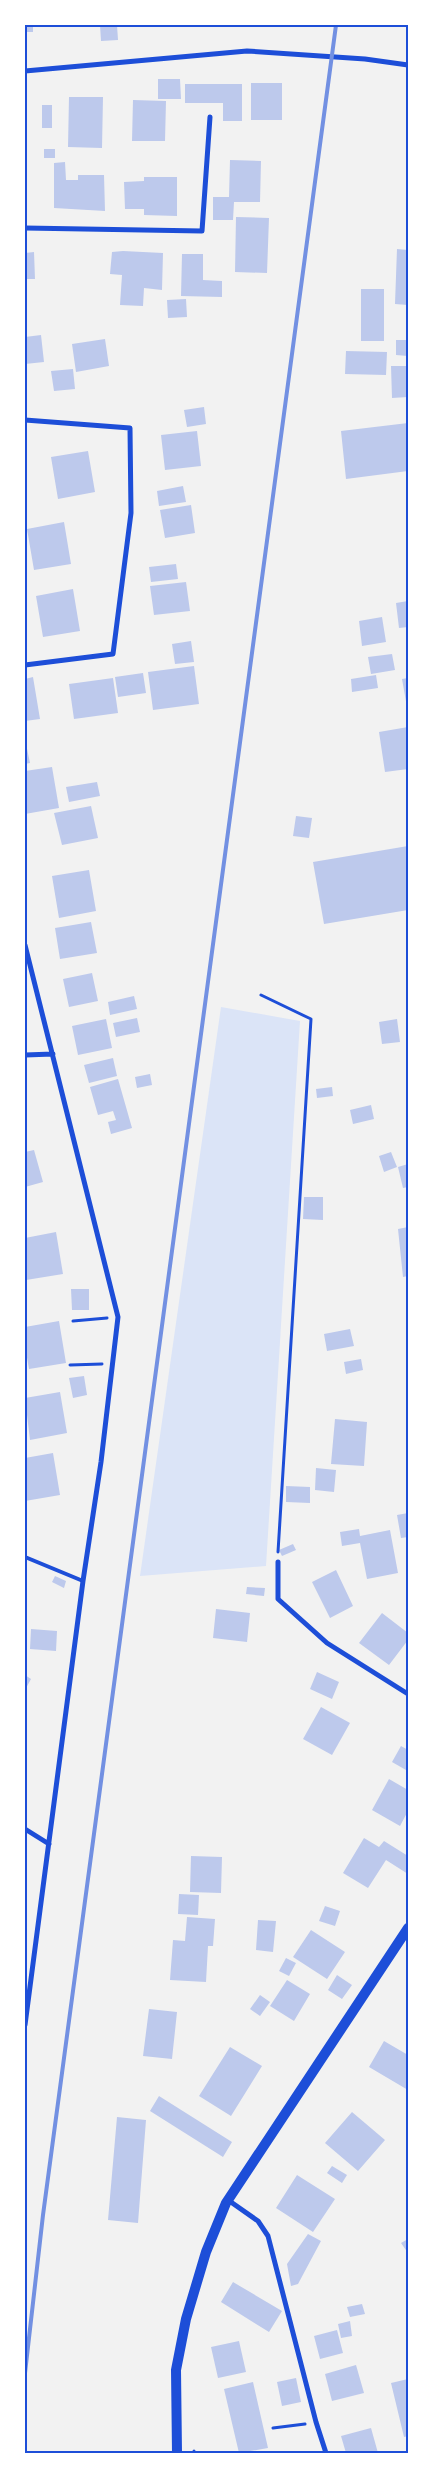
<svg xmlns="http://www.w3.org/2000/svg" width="433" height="2478" viewBox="0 0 433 2478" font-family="Roboto,sans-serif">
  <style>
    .green { fill: #dbe4f7 }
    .building { fill: #bdc9ec }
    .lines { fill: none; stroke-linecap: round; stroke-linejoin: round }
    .path { stroke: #1d4ed8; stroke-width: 3 }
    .service { stroke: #1d4ed8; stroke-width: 4 }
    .minor { stroke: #1d4ed8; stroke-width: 5 }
    .secondary { stroke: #1d4ed8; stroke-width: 10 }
    .rail { stroke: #7290e2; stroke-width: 4 }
    .neatline { fill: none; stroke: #1d4ed8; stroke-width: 2 }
  </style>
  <rect width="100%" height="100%" fill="#f2f2f2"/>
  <!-- green -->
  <path class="green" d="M221,1007L300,1021L266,1566L140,1576Z"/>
  <!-- building -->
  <path class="building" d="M25,25H33V32H25Z
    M100,25H117L118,40L101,41Z
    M158,79H180L181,99H158Z
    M251,83H282V120H251Z
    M185,84H242V121H223V103H185Z
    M69,97H103L102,148L68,147Z
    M133,100L166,101L165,141H132Z
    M42,105H52V128H42Z
    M44,149H55V158H44Z
    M230,160L261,161L260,202H234L233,220H213V197H229Z
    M65,162L66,180H78V175H104L105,211L54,208V163Z
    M144,177H177V216L144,215V209H125L124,182L144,181Z
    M236,217L269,218L267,273L235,272Z
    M397,249L408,250V305L395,304Z
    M123,251L163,253L162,290L144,288L143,306L120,305L122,275L110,274L112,252Z
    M34,252L35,279H25V253Z
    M182,254H203V280L222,281V297L181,296Z
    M361,289H384V341H361Z
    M186,299L187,317L168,318L167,300Z
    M41,335L44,362L25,364V337Z
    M105,339L109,366L76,372L72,344Z
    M396,340H408V356L396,355Z
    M346,351L387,352L386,375L345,374Z
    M391,366H408V397L392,398Z
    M73,369L75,389L54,391L51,371Z
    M204,407L206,424L187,427L184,410Z
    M408,423V471L346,479L341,431Z
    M197,431L201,466L165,470L161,435Z
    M88,451L95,492L58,499L51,457Z
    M183,486L186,502L159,506L157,491Z
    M191,505L195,533L165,538L160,510Z
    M64,522L71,564L34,570L27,529Z
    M176,564L178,579L151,582L149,567Z
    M186,582L190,611L154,615L150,586Z
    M73,589L80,631L43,637L36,596Z
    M408,601V627L399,628L396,603Z
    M382,617L386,642L362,646L359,621Z
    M191,641L194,662L175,664L172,644Z
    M392,654L395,670L371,674L368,657Z
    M194,666L199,704L153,710L148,672Z
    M143,673L146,693L118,697L115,677Z
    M376,675L378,688L352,692L351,679Z
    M33,677L40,719L25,721V679Z
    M113,678L118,713L74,719L69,684Z
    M408,678V707H407L402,679Z
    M408,727V769L385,772L379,732Z
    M25,739L30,763L25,764Z
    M52,767L59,808L25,814V771Z
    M97,782L100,796L69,802L66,787Z
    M91,806L98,838L62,845L54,813Z
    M296,816L312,818L309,838L293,836Z
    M408,846V910L324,924L313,862Z
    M89,870L96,911L59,918L52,876Z
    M91,922L97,953L60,959L55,928Z
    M92,973L98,1001L69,1007L63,979Z
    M134,996L137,1009L110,1015L108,1002Z
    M137,1018L140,1032L116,1037L113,1023Z
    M106,1019L112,1048L78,1055L72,1026Z
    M397,1019L400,1042L382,1044L379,1022Z
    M113,1058L117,1076L89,1083L84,1065Z
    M150,1074L152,1085L137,1088L135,1077Z
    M118,1079L132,1128L111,1134L108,1122L116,1120L113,1111L98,1115L90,1087Z
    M332,1087L333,1096L317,1098L316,1089Z
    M371,1105L374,1119L353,1124L350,1110Z
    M34,1150L43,1182L25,1187V1152Z
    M391,1152L397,1167L384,1172L379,1156Z
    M408,1164V1187L403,1188L398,1167Z
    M304,1197H323V1220L303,1219Z
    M408,1227V1276L403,1277L398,1229Z
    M56,1232L63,1274L26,1280L25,1238Z
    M71,1289H89V1310H72Z
    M59,1321L66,1363L29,1369L25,1346V1327Z
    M350,1329L354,1346L327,1351L324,1334Z
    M361,1359L363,1370L346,1374L344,1362Z
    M84,1376L87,1395L73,1398L69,1378Z
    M60,1392L67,1433L30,1440L25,1398Z
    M335,1419L367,1422L364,1466L331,1464Z
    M53,1453L60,1495L25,1501V1458Z
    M316,1468L336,1470L334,1492L315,1490Z
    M286,1486L310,1487V1503L286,1502Z
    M408,1513V1537L401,1538L397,1515Z
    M359,1529L360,1536L390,1530L398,1573L367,1579L360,1543L342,1546L340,1532Z
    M293,1544L296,1550L282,1556L279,1550Z
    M336,1570L353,1606L330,1618L312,1582Z
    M55,1576L66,1581L64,1588L52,1582Z
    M247,1587L265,1588L264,1596L246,1594Z
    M216,1609L250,1613L247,1642L213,1638Z
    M382,1613L408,1633V1640L389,1665L359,1643Z
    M31,1629L57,1631L56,1651L30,1649Z
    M317,1672L339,1682L332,1699L310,1689Z
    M25,1675L31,1679L25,1690Z
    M321,1707L350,1723L332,1755L303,1739Z
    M401,1746L408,1750L406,1770L392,1762Z
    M389,1779L408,1790V1811L400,1826L372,1810Z
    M364,1838L379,1847L384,1841L408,1856V1874L386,1860L368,1888L343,1873Z
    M191,1856L222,1857L221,1893L190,1892Z
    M179,1894L199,1895L198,1915L178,1914Z
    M325,1906L340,1911L335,1926L319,1921Z
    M187,1917L215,1919L213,1946H208L206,1982L170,1980L173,1940L185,1941Z
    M258,1920L276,1921L273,1952L256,1950Z
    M311,1930L345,1952L327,1979L293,1957Z
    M286,1958L296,1963L289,1976L279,1971Z
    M337,1975L352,1985L342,1999L328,1990Z
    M287,1980L310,1994L294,2021L270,2006Z
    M260,1995L270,2002L260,2016L250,2009Z
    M149,2009L177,2012L172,2059L143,2056Z
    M384,2041L408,2055V2090L369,2067Z
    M230,2047L262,2066L231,2116L199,2096Z
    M159,2096L232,2142L223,2157L150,2111Z
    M352,2112L385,2140L358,2171L325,2143Z
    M117,2117L146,2120L138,2223L108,2220Z
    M332,2166L347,2175L342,2183L327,2173Z
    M297,2175L335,2199L313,2232L276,2208Z
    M308,2234L321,2241L298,2284L291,2286L287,2264Z
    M408,2239V2253L401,2243Z
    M233,2282L282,2311L269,2332L221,2302Z
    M362,2304L365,2314L350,2317L347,2307Z
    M350,2321L352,2336L341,2338L338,2324Z
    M337,2330L343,2353L320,2359L314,2336Z
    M239,2341L246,2372L218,2378L211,2347Z
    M356,2365L364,2393L332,2401L325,2374Z
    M296,2378L301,2402L282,2406L277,2382Z
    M408,2379V2436L404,2437L391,2383Z
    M253,2382L268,2448L239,2453L224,2389Z
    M371,2428L378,2453H346L341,2436Z"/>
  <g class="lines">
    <!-- path -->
    <path class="path" d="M261,995L311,1019L278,1552
      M73,1321L107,1318
      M70,1365L102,1364
      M273,2428L305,2424
      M194,2453V2451"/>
    <!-- service -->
    <path class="service" d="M25,1557L83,1581"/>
    <!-- minor -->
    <path class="minor" d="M25,71L247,51L365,59L408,65
      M25,228L202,231L210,117
      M25,420L130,428L131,513L113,654L25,665
      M25,945L118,1317L101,1462L83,1581L25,2025
      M25,1055L53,1054
      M278,1562V1599L327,1643L408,1694
      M25,1829L49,1844
      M228,2200L258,2221L268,2236L316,2422L326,2453"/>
    <!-- secondary -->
    <path class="secondary" d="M177,2453L176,2370L186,2319L206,2252L226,2203L408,1928"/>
    <!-- rail -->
    <path class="rail" d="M25,2373L43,2215L336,25"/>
  </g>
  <!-- border -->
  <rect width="433" height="2478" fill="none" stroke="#ffffff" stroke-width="52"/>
  <rect x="26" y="26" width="381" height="2426" class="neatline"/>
</svg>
